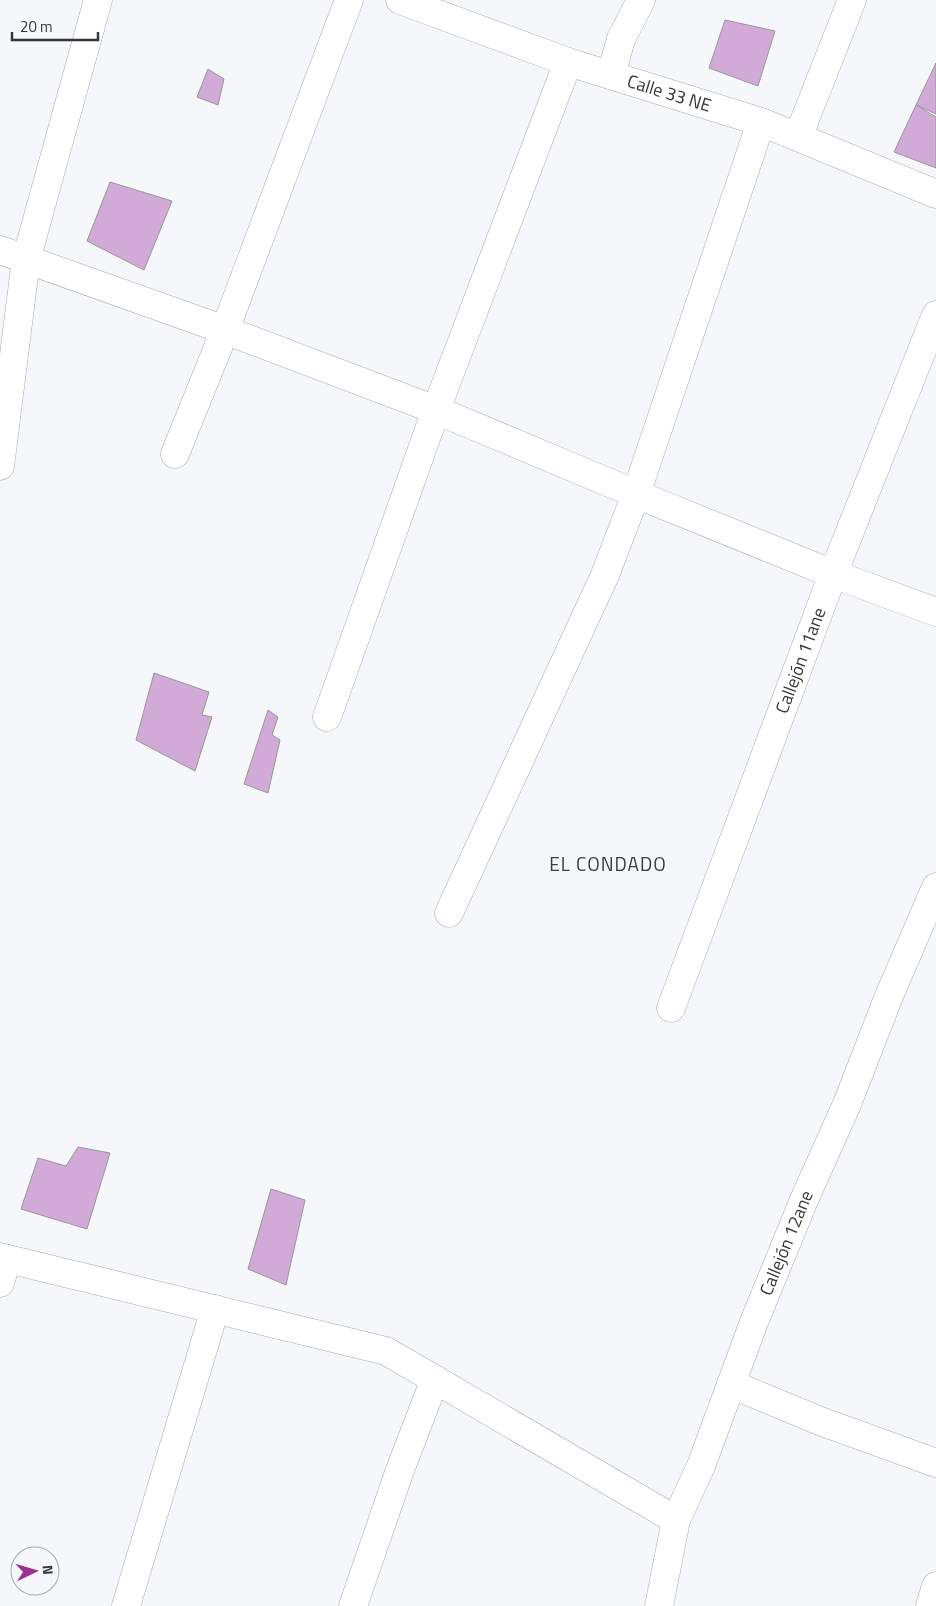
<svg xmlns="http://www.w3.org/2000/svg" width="936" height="1606" viewBox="0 0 936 1606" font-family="'Titillium Web',sans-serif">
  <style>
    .building { fill: #d2aad8; stroke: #989699 }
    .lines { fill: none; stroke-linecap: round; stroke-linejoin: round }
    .minor-casing { stroke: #a6a8ab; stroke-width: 29 }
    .minor { stroke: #fff; stroke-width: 28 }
    .labels { text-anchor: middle; stroke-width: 4.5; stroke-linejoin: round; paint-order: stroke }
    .street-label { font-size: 18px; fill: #353637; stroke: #f6f7fb }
    .neighbourhood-label { font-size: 19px; letter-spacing: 1px; fill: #393b3e; stroke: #f6f7fb }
  </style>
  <rect width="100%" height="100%" fill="#f6f7fb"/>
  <!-- building -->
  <path class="building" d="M725,20L775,31L758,86L709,68Z
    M936,63V114L916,105Z
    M208,69L224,79L218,105L197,97Z
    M916,105L936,117V168L894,152Z
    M110,182L172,201L144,270L87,241Z
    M154,673L209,692L202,715L212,717L195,771L136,740Z
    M268,710L278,717L272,735L280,740L268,793L244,784Z
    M78,1147L110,1153L87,1229L21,1209L38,1158L66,1166Z
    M271,1189L305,1200L286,1285L248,1269Z"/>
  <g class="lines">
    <defs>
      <g id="minor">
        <path id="s1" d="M400,0L568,62L761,122L936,194"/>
        <path d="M611,75L621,39L641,0"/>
        <path d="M798,137L852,0"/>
        <path d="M0,250L225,330L436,410L636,494L833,574L936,612"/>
        <path d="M175,454L225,330L349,0"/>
        <path d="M0,466L26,260L98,0"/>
        <path d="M327,717L436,410L568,62"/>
        <path d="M449,913L605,575L636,494L761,122"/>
        <path id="s2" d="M671,1008L833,574L936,315"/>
        <path d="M0,1257L386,1351L676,1520"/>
        <path d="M0,1283L7,1259"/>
        <path d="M731,1384L820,1421L936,1463"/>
        <path d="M126,1606L215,1309"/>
        <path d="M353,1606L400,1470L435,1379"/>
        <path id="s3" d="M659,1606L676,1520L701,1466L754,1322L804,1200L847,1104L889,996L936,887"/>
        <path d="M930,1606L936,1586"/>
      </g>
    </defs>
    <!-- minor casing -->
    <use href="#minor" class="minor-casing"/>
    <!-- minor -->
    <use href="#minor" class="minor"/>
  </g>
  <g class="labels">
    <!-- street labels -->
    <g class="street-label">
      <text dy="6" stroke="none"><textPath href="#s1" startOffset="285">Calle 33 NE</textPath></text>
      <text dy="6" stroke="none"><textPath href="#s2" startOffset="371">Callejón 11ane</textPath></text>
      <text dy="6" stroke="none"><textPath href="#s3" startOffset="386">Callejón 12ane</textPath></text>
    </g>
    <!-- neighbourhood labels -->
    <g class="neighbourhood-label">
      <text x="608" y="871">EL CONDADO</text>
    </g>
  </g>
  <!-- north arrow -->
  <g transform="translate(35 1571) rotate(85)"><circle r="24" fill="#f6f7fb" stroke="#a9aaad"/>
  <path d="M0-4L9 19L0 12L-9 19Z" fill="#9d3091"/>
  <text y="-8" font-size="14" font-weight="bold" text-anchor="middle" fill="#353637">N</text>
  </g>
  <!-- scale -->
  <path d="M12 32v8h86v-8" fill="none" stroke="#353637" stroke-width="2.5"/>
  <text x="20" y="32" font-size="15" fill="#353637" stroke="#f6f7fb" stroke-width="4" paint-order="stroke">20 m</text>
</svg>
